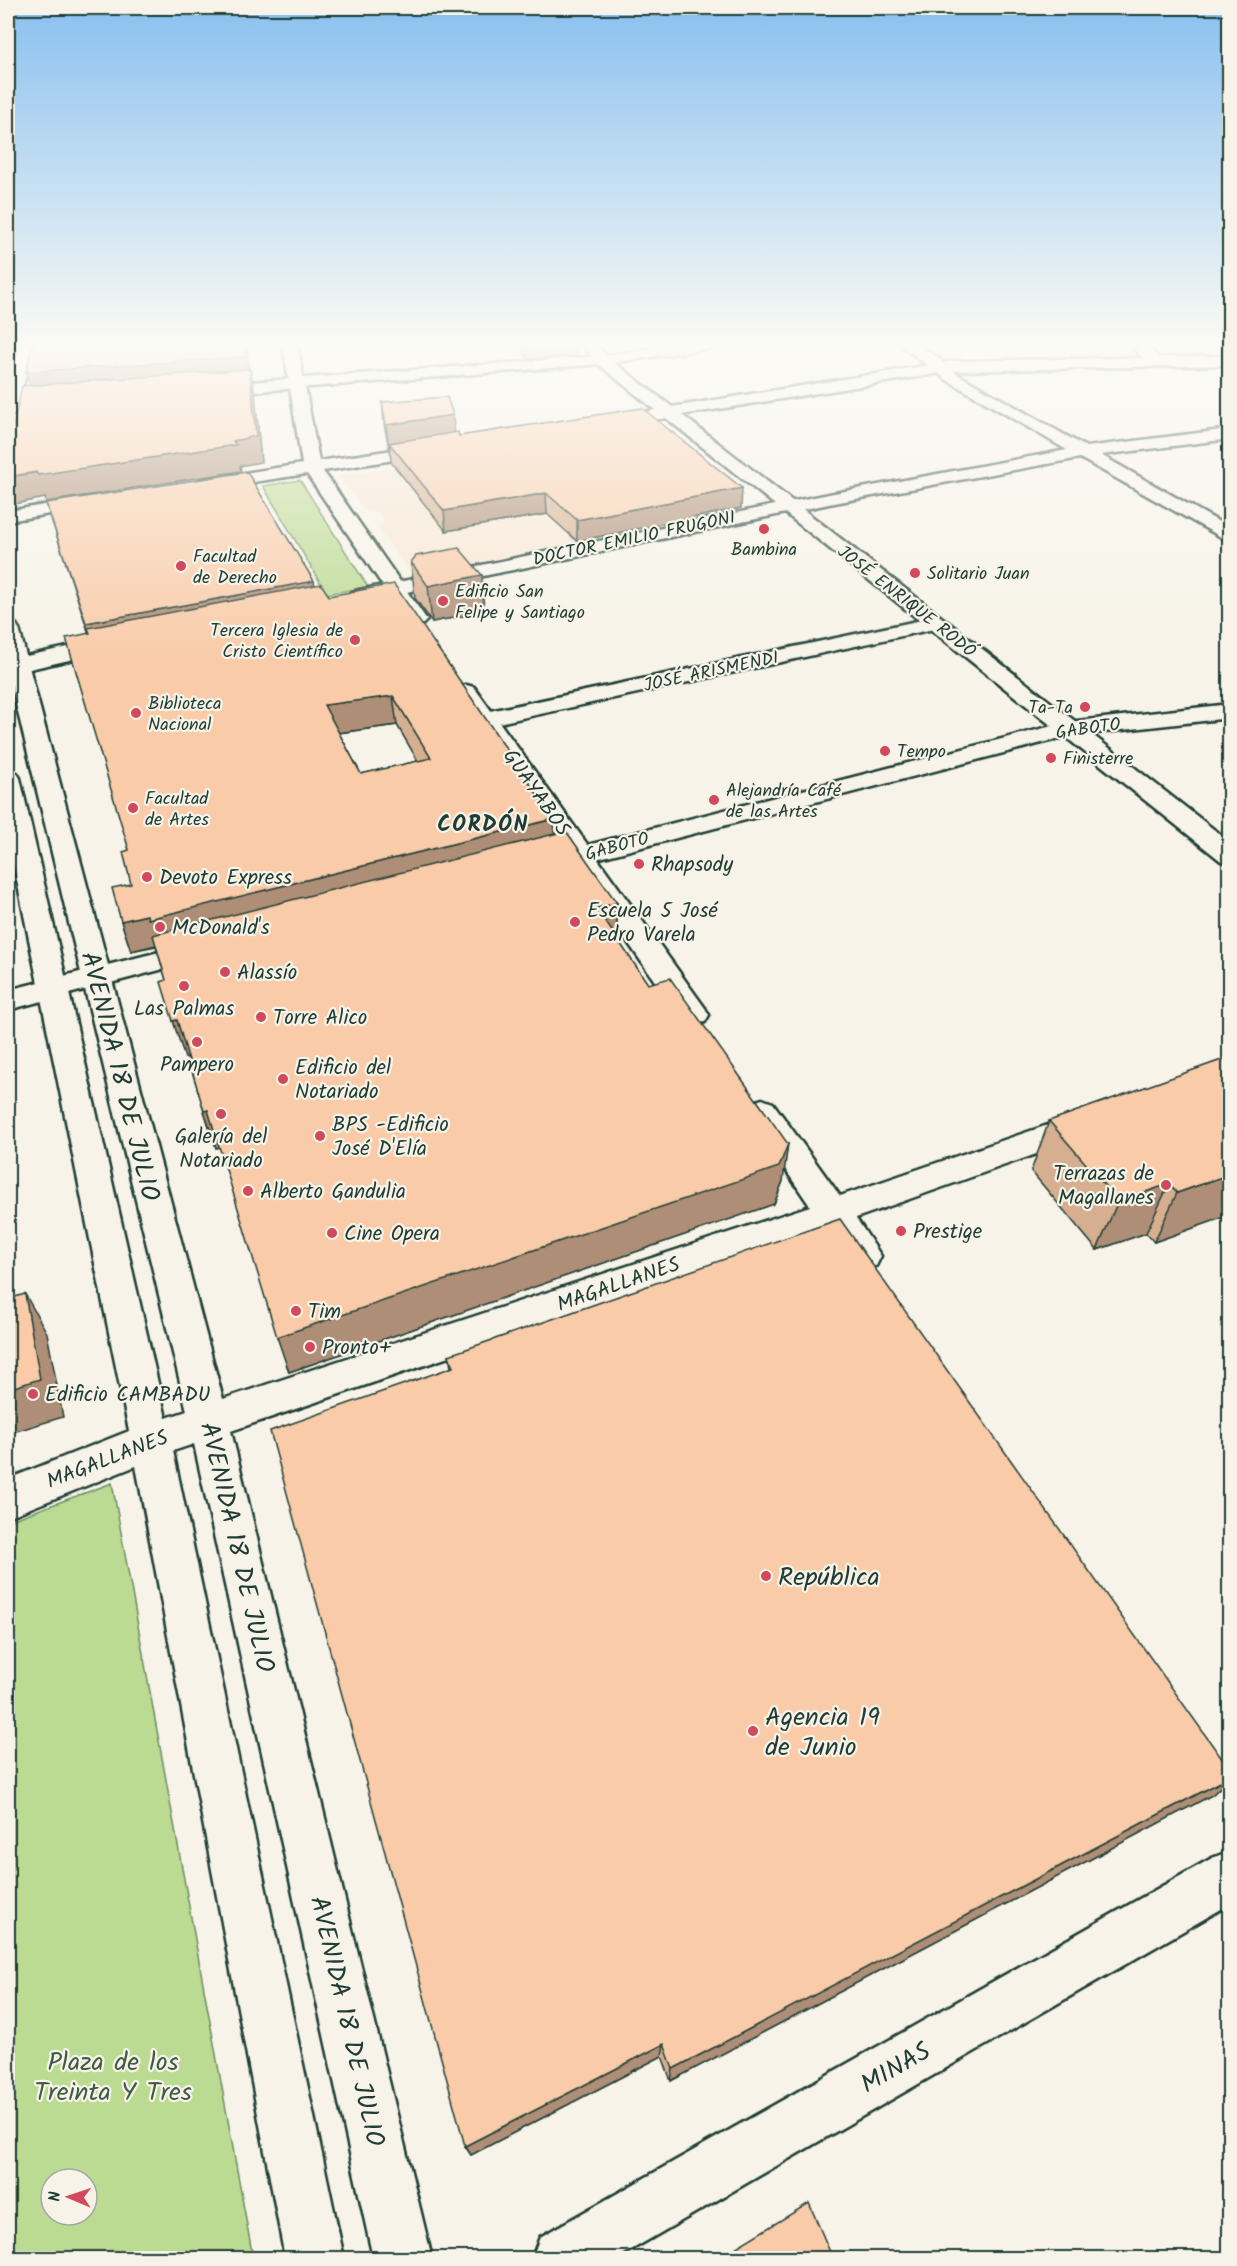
<svg xmlns="http://www.w3.org/2000/svg" width="1237" height="2266" viewBox="0 0 1237 2266" font-family="Kalam,sans-serif">
  <style>
    .built { fill: #f8e7d5 }
    .green { fill: #bbda92; stroke: #6d8c63; stroke-width: 1.5; fill-rule: evenodd }
    .lines { fill: none; stroke-linecap: round; stroke-linejoin: round }
    .street-casing { stroke: #1f3d34; stroke-width: 5 }
    .secondary-casing { stroke: #1f3d34; stroke-width: 5 }
    .street { fill: #f7f3e8; fill-rule: evenodd }
    .secondary { fill: #f7f3e8; fill-rule: evenodd }
    .wall { fill: #d6af90; stroke: #1f3d34; stroke-width: 1.5; fill-rule: evenodd }
    .shaded-wall { fill: #ae8e76; stroke: #1f3d34; stroke-width: 1.5 }
    .building { fill: #f9cba8; stroke: #1f3d34; stroke-width: 1.5; fill-rule: evenodd }
    .poi-dot { fill: #d1495b; stroke: #f7f3e8; stroke-width: 2 }
    .labels { text-anchor: middle; stroke-width: 4.5; stroke-linejoin: round; paint-order: stroke }
    .far-street-label { font-size: 18px; fill: #1f3d34; stroke: #f7f3e8 }
    .far-poi-label { font-size: 18px; fill: #1f3d34; stroke: #f7f3e8; text-anchor: start }
    .street-label { font-size: 21px; fill: #1f3d34; stroke: #f7f3e8 }
    .poi-label { font-size: 21px; fill: #1f3d34; stroke: #f7f3e8; text-anchor: start }
    .far-district-label { font-size: 22px; font-weight: bold; letter-spacing: 1.5px; fill: #1f3d34; stroke: #f7f3e8 }
    .near-street-label { font-size: 26px; fill: #1f3d34; stroke: #f7f3e8 }
    .near-poi-label { font-size: 26px; fill: #1f3d34; stroke: #f7f3e8; text-anchor: start }
    .near-park-label { font-size: 26px; fill: #3e5c47; stroke: #f7f3e8 }
  </style>
  <rect width="100%" height="100%" fill="#f7f3e8"/>
  <filter id="ink" filterUnits="userSpaceOnUse"><feTurbulence type="fractalNoise" baseFrequency=".0167" numOctaves="2"/><feDisplacementMap in="SourceGraphic" scale="12" xChannelSelector="R" yChannelSelector="G"/><feConvolveMatrix kernelMatrix="1 2 1 2 8 2 1 2 1" color-interpolation-filters="sRGB"/></filter>
  <g filter="url(#ink)">
    <!-- built -->
    <path class="built" d="M642,427L741,508L413,576L377,528L385,522L378,513L365,511L338,476Z"/>
    <!-- green -->
    <path class="green" d="M300,480L368,587L327,594L263,486Z
      M112,1483L253,2258H8V1521ZM51,2179H87V2215H51Z"/>
    <g class="lines">
      <defs>
        <path id="street" d="M21,344H35L19,399L62,396L70,401L68,404L17,409L14,414L8,416V387Z
          M681,344H722L715,348L602,364L209,395L201,390L209,385L602,356Z
          M899,344H917L937,357L957,374L1086,447L1230,429V439L1101,455L1230,528V542L1080,458L829,504L359,602L352,600L349,596L352,592L359,590L829,494L1067,450L947,380Z
          M1130,344H1146L1161,361L1158,364H1148Z
          M936,617L943,619L947,623L943,627L485,726L477,724L473,719L477,714L485,712Z
          M114,637L122,638L125,643L122,648L8,674V660Z
          M1230,704V718L1069,736L550,871L541,869L537,863L541,857L1068,722Z
          M203,941L213,944L217,950L213,956L8,1010V990Z"/>
        <path id="secondary" d="M65,344H88L86,347L8,371V362Z
          M283,344H297L319,461L433,444L439,445L442,449L439,453L433,454L323,471L427,620L423,624L416,626L409,624L307,474L206,489L200,488L197,484L200,480L206,479L302,464Z
          M582,344H597L607,357L672,407L954,361L1230,356V365L954,371L682,415L1230,842V863L1221,861L666,418L606,428L600,426L598,423L600,420L655,410L597,363Z
          M92,497L98,498L101,502L98,506L8,521V511Z
          M8,623L16,624L19,629L223,1399L810,1206L746,1111L751,1103L762,1099L773,1103L840,1196L1086,1112L1098,1116L1102,1124L1098,1132L856,1218L881,1256L876,1266C846,1276 839,1250 825,1229L231,1431L432,2258H373L194,1444L173,1451L344,2258H285L136,1466L8,1517V1479L129,1431L8,836V771L17,773L20,778L166,1418L187,1411L8,671Z
          M466,685L474,687L705,1008L709,1015L705,1022L694,1025L683,1022L455,692L458,687Z
          M1230,1851V1904L617,2258H532L540,2237L1212,1858Z"/>
      </defs>
      <!-- street casing -->
      <use href="#street" class="street-casing"/>
      <!-- secondary casing -->
      <use href="#secondary" class="secondary-casing"/>
      <!-- street -->
      <use href="#street" class="street"/>
      <!-- secondary -->
      <use href="#secondary" class="secondary"/>
    </g>
    <!-- wall -->
    <path class="wall" d="M520,344H577V356L527,359Z
      M382,402L455,433L459,436L741,508L577,541L547,514L446,531L391,462L390,448H389L384,424Z
      M46,503L315,585L329,596L554,819V834L617,903V939L783,1181L774,1204L289,1372L220,1147L216,1148L188,1058H185L166,980L156,946L131,951L121,921L131,884L129,850L89,634ZM397,725L418,761L361,774L339,733Z
      M411,562L484,612L432,622L415,598Z
      M1230,1057V1215L1154,1242L1146,1233L1097,1250L1031,1171L1049,1121Z
      M449,1355L1230,1770V1778L1212,1795L671,2081L662,2056L471,2155L465,2146L451,1368Z"/>
    <!-- shaded-wall -->
    <path class="shaded-wall" d="M246,344L250,380L33,396L26,372Z
      M577,344V356L527,359L526,348Z
      M250,369L255,393L261,462L240,466L241,471L46,502L45,498L10,505L8,498V477L233,441Z
      M453,415L455,438L389,443L390,448H389L386,425Z
      M742,488L741,508L577,541V520Z
      M546,493L547,514L446,531L444,511Z
      M482,575L484,612L432,622L428,586Z
      M314,581L317,596L90,639L86,623Z
      M393,696L397,725L329,734L324,705Z
      M554,819L555,849L131,951L121,921Z
      M617,903V940L596,908Z
      M177,1020L189,1057L185,1058L173,1021Z
      M208,1110L221,1147L216,1148L204,1111Z
      M788,1144L783,1181L774,1204L289,1372L277,1337Z
      M1230,1174V1215L1154,1242L1177,1193Z
      M1169,1184L1146,1233L1097,1250L1118,1201Z
      M25,1294L47,1333L63,1417L10,1433V1439L8,1440V1389Z
      M1230,1777V1778L1212,1795L671,2081L673,2069Z
      M664,2044L662,2056L471,2155L465,2146Z"/>
    <!-- building -->
    <path class="building" d="M33,344H244L245,357L26,372Z
      M524,344H577L526,348Z
      M250,369L256,436L233,441L236,445L38,475L36,472L8,477V450L22,386Z
      M447,397L453,415L386,425L382,402Z
      M642,408L742,488L577,520L546,493L444,511L389,443L458,432L459,436Z
      M247,472L314,581L86,623L46,503Z
      M459,548L482,575L428,586L411,562L416,556Z
      M321,584L329,596L394,584L554,819L148,919L147,915L121,921L112,888L131,884L123,852L129,850L66,638L90,633L88,628ZM393,696L431,758L361,774L324,705Z
      M566,831L617,903L596,908L648,984L670,978L788,1144L779,1167L277,1337L208,1110L204,1111L177,1020L173,1021L161,982L166,980L153,935Z
      M1230,1057V1174L1177,1193L1169,1184L1118,1201L1049,1121Z
      M840,1219L1230,1770V1777L673,2069L664,2044L465,2146L270,1431L453,1367L449,1355Z
      M25,1294L40,1379L8,1389V1299Z
      M809,2203L833,2259H717Z"/>
  </g>
  <!-- sky -->
  <linearGradient id="sky" x2="0" y2="1"><stop stop-color="#89c0ef"/><stop offset="0.52" stop-color="#fbfaf5"/><stop offset="1" stop-color="#fbfaf5" stop-opacity="0"/></linearGradient>
  <rect width="1237" height="662" fill="url(#sky)"/>
  <!-- markers -->
  <g class="poi-dot">
    <circle cx="764" cy="529" r="6"/>
    <circle cx="181" cy="566" r="6"/>
    <circle cx="915" cy="573" r="6"/>
    <circle cx="443" cy="601" r="6"/>
    <circle cx="355" cy="640" r="6"/>
    <circle cx="1085" cy="707" r="6"/>
    <circle cx="136" cy="713" r="6"/>
    <circle cx="885" cy="751" r="6"/>
    <circle cx="1051" cy="758" r="6"/>
    <circle cx="714" cy="800" r="6"/>
    <circle cx="133" cy="808" r="6"/>
    <circle cx="639" cy="864" r="6"/>
    <circle cx="147" cy="877" r="6"/>
    <circle cx="575" cy="922" r="6"/>
    <circle cx="160" cy="927" r="6"/>
    <circle cx="225" cy="972" r="6"/>
    <circle cx="184" cy="986" r="6"/>
    <circle cx="261" cy="1017" r="6"/>
    <circle cx="197" cy="1042" r="6"/>
    <circle cx="283" cy="1079" r="6"/>
    <circle cx="221" cy="1114" r="6"/>
    <circle cx="320" cy="1136" r="6"/>
    <circle cx="1166" cy="1185" r="6"/>
    <circle cx="248" cy="1191" r="6"/>
    <circle cx="901" cy="1231" r="6"/>
    <circle cx="332" cy="1233" r="6"/>
    <circle cx="296" cy="1311" r="6"/>
    <circle cx="310" cy="1347" r="6"/>
    <circle cx="33" cy="1394" r="6"/>
    <circle cx="766" cy="1576" r="6"/>
    <circle cx="753" cy="1731" r="6"/>
  </g>
  <g class="labels">
    <!-- far-street labels -->
    <g class="far-street-label">
      <text transform="translate(634 538) rotate(-12)" y="6">DOCTOR EMILIO FRUGONI</text>
      <text transform="translate(907 601) rotate(38)" y="6">JOSÉ ENRIQUE RODÓ</text>
      <text transform="translate(711 671) rotate(-12)" y="6">JOSÉ ARISMENDI</text>
      <text transform="translate(1088 728) rotate(-8)" y="6">GABOTO</text>
      <text transform="translate(617 846) rotate(-15)" y="6">GABOTO</text>
    </g>
    <!-- far-poi labels -->
    <g class="far-poi-label">
      <text x="764" y="555" text-anchor="middle">Bambina</text>
      <text x="193" y="562">Facultad<tspan x="193" dy="21">de Derecho</tspan></text>
      <text x="927" y="579">Solitario Juan</text>
      <text x="455" y="597">Edificio San<tspan x="455" dy="21">Felipe y Santiago</tspan></text>
      <text x="343" y="636" text-anchor="end">Tercera Iglesia de<tspan x="343" dy="21">Cristo Científico</tspan></text>
      <text x="148" y="709">Biblioteca<tspan x="148" dy="21">Nacional</tspan></text>
      <text x="1073" y="713" text-anchor="end">Ta-Ta</text>
      <text x="897" y="757">Tempo</text>
      <text x="1063" y="764">Finisterre</text>
      <text x="726" y="796">Alejandría Café<tspan x="726" dy="21">de las Artes</tspan></text>
      <text x="145" y="804">Facultad<tspan x="145" dy="21">de Artes</tspan></text>
    </g>
    <!-- street labels -->
    <g class="street-label">
      <text transform="translate(537 792) rotate(55)" y="7">GUAYABOS</text>
      <text transform="translate(618 1284) rotate(-19)" y="7">MAGALLANES</text>
      <text transform="translate(107 1459) rotate(-21)" y="7">MAGALLANES</text>
    </g>
    <!-- poi labels -->
    <g class="poi-label">
      <text x="651" y="871">Rhapsody</text>
      <text x="159" y="884">Devoto Express</text>
      <text x="587" y="917">Escuela 5 José<tspan x="587" dy="24">Pedro Varela</tspan></text>
      <text x="172" y="934">McDonald's</text>
      <text x="237" y="979">Alassío</text>
      <text x="184" y="1015" text-anchor="middle">Las Palmas</text>
      <text x="273" y="1024">Torre Alico</text>
      <text x="197" y="1071" text-anchor="middle">Pampero</text>
      <text x="295" y="1074">Edificio del<tspan x="295" dy="24">Notariado</tspan></text>
      <text x="332" y="1131">BPS -Edificio<tspan x="332" dy="24">José D'Elía</tspan></text>
      <text x="221" y="1143" text-anchor="middle">Galería del<tspan x="221" dy="24">Notariado</tspan></text>
      <text x="1154" y="1180" text-anchor="end">Terrazas de<tspan x="1154" dy="24">Magallanes</tspan></text>
      <text x="260" y="1198">Alberto Gandulia</text>
      <text x="913" y="1238">Prestige</text>
      <text x="344" y="1240">Cine Opera</text>
      <text x="308" y="1318">Tim</text>
      <text x="322" y="1354">Pronto+</text>
      <text x="45" y="1401">Edificio CAMBADU</text>
    </g>
    <!-- far-district labels -->
    <g class="far-district-label">
      <text x="483" y="831">CORDÓN</text>
    </g>
    <!-- near-street labels -->
    <g class="near-street-label">
      <text transform="translate(121 1076) rotate(76)" y="9">AVENIDA 18 DE JULIO</text>
      <text transform="translate(238 1547) rotate(77)" y="9">AVENIDA 18 DE JULIO</text>
      <text transform="translate(348 2021) rotate(77)" y="9">AVENIDA 18 DE JULIO</text>
      <text transform="translate(895 2067) rotate(-30)" y="9">MINAS</text>
    </g>
    <!-- near-poi labels -->
    <g class="near-poi-label">
      <text x="778" y="1585">República</text>
      <text x="765" y="1725">Agencia 19<tspan x="765" dy="30">de Junio</tspan></text>
    </g>
    <!-- near-park labels -->
    <g class="near-park-label">
      <text x="113" y="2070">Plaza de los<tspan x="113" dy="30">Treinta Y Tres</tspan></text>
    </g>
  </g>
  <!-- margin -->
  <rect width="1237" height="2266" fill="none" stroke="#f7f3e8" stroke-width="30"/>
  <rect x="15" y="15" width="1207" height="2236" fill="none" stroke="#1f3d34" stroke-width="2" filter="url(#ink)"/>
  <!-- north arrow -->
  <g transform="translate(69 2197) rotate(272)"><circle r="28" fill="#f7f3e8" stroke="#a1aaa0" stroke-width="1.5"/>
  <path d="M0-4.5L10 22L0 15L-10 22Z" fill="#d1495b"/>
  <text y="-9" font-size="16" font-weight="bold" text-anchor="middle" fill="#1f3d34">N</text>
  </g>
</svg>
